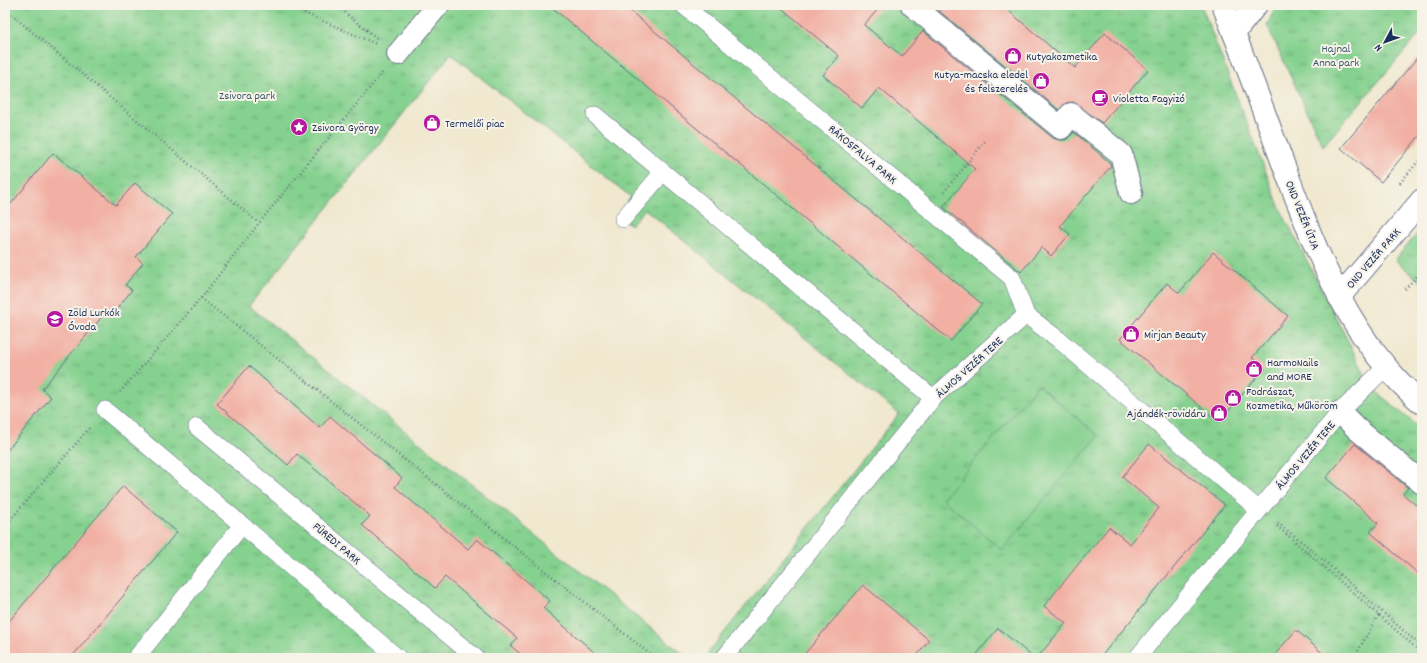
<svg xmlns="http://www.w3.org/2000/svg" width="1427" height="663" viewBox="0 0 1427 663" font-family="Dekko,sans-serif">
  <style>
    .park { fill: url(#park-tufts); stroke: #508076 }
    .pitch { fill: #85d18f; stroke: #508076 }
    .building { fill: #f2afa3 }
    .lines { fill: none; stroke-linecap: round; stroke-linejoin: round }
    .lane-casing { stroke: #667086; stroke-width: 18 }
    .street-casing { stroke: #667086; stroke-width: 24 }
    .secondary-casing { stroke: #667086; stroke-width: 24 }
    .path { stroke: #667086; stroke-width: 2.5; stroke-dasharray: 1 3; stroke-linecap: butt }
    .lane { stroke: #fff; stroke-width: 17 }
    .street { stroke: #fff; stroke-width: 22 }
    .secondary { stroke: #fff; stroke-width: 22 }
    .labels { text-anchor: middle; stroke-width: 4; stroke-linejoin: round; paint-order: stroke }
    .park-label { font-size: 12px; fill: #36586a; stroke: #f7f3e8 }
    .poi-label { font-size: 12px; fill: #1b2f5e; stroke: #f7f3e8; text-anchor: start }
    .street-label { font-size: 12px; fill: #1b2f5e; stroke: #f7f3e8 }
  </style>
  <defs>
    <pattern id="park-tufts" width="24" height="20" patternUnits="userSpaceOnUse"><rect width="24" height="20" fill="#85d18f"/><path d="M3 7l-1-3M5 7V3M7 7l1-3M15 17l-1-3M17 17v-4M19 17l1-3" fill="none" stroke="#6caa78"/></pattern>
  </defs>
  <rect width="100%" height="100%" fill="#f7f3e8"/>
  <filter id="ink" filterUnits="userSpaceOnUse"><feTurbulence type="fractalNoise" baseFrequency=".025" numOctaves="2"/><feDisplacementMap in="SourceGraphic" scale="8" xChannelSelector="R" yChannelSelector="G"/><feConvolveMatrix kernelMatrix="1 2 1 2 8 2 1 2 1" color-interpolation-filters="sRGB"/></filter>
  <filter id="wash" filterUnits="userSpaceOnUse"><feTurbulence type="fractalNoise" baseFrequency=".012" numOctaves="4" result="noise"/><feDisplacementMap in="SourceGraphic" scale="16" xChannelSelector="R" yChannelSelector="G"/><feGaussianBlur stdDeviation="0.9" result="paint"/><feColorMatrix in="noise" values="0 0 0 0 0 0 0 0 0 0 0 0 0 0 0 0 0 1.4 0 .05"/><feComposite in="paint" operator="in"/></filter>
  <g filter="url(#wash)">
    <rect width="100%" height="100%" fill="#f0e8cf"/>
    <!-- park -->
    <path class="park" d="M5,5H1201L1279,206L1372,388L1422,430V658H704L899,414L645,209L631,225L617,215L631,197L451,54L249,306L688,658H5Z
      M1277,5H1422V31L1323,146L1267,25Z
      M1422,228V283L1395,260Z"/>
    <!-- pitch -->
    <path class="pitch" d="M1038,385L1098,436L1002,550L942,499Z"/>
    <g id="blocks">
      <!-- building -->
      <path class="building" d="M549,5H623L982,304L951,341Z
        M778,5H882L864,25L902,56L923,31L1053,138L1059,140H1066L1074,132L1110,163L1111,166L1060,226L1070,234L1051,256L1042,247L1021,272L943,207L975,169L879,88L862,108L823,75L839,56Z
        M945,5H1002L1075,68L1105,33L1148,70L1102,123L1073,102L1066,103L1059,110L939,11Z
        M1422,52V133L1381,182L1341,148Z
        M53,153L116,205L135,183L172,214L136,257L143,263L125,285L132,290L110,317L105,313L42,389L51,397L5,453V211Z
        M1213,252L1288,316L1252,358L1265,368L1219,422L1120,339L1167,283L1179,293Z
        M249,366L320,428L330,416L402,478L395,487L468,549L477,539L550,601L543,608L601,658H525L511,646L517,638L445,577L435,588L362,525L370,516L297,454L288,465L217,404Z
        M1149,444L1225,505L1100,658H1037L1066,623L1044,606L1109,527L1130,544L1159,508L1122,477Z
        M1355,444L1408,488L1403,494L1422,510V577L1370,532L1378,523L1326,478Z
        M123,486L177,532L71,658H5V626Z
        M863,585L929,640L915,658H801Z
        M998,628L1034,658H974Z
        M1296,630L1328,658H1272Z"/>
    </g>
  </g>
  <g filter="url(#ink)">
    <use href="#blocks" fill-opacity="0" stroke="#667086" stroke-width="1"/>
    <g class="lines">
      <defs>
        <path id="lane" d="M683,5L1012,278L1026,315
          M595,115L933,398
          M623,219L663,172
          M1026,315L1058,339L1259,510
          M105,410L242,525L136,658
          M197,427L476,658
          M242,525L398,658
          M724,658L933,398L1026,315
          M1137,658L1340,412L1386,367"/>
        <path id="street" d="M912,5L1061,128L1071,114L1121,154L1131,193
          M1234,33L1256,5
          M398,54L438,5
          M1339,297L1422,200
          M1340,412L1357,429L1422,483"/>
        <path id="secondary" d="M1223,5C1244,58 1264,112 1284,166C1316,251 1350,343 1422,403"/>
      </defs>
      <!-- lane casing -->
      <use href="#lane" class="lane-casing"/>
      <!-- street casing -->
      <use href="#street" class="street-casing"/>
      <!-- secondary casing -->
      <use href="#secondary" class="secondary-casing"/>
      <!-- path -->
      <path class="path" d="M286,5L376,44
        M335,5L378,39
        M5,9L259,223
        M1400,183L1422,157
        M944,192L986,140
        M1405,289L1422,271
        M201,298L655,658
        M120,392L201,298L259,223L382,73
        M1278,523L1306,545L1422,647
        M5,526L91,426
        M1277,526L1422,653
        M1354,658L1379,614"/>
      <!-- lane -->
      <use href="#lane" class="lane"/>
      <!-- street -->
      <use href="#street" class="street"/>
      <!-- secondary -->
      <use href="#secondary" class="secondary"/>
    </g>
  </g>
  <!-- icons -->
  <defs>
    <symbol id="shop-disc" viewBox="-11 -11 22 22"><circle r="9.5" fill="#b5179e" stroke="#f7f3e8"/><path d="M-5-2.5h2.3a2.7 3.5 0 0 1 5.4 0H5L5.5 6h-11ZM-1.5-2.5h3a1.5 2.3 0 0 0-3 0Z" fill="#fff"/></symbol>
    <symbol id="cafe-disc" viewBox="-11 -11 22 22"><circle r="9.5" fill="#b5179e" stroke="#f7f3e8"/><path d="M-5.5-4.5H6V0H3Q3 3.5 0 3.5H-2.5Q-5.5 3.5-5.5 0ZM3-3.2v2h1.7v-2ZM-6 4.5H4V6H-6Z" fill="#fff"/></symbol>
    <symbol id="sight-disc" viewBox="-11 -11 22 22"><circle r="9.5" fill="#b5179e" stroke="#f7f3e8"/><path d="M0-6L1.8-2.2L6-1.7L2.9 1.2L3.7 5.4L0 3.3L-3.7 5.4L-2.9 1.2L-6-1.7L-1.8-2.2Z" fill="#fff"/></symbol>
    <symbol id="school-disc" viewBox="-11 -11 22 22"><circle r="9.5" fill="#b5179e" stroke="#f7f3e8"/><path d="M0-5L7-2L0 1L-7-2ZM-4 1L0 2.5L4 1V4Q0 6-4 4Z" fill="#fff"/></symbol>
  </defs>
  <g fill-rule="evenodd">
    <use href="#shop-disc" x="1003" y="46" width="20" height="20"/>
    <use href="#shop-disc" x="1031" y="71" width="20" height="20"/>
    <use href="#cafe-disc" x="1090" y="88" width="20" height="20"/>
    <use href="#shop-disc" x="422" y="113" width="20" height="20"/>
    <use href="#sight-disc" x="289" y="117" width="20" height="20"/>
    <use href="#school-disc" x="45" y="309" width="20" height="20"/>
    <use href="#shop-disc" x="1121" y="324" width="20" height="20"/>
    <use href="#shop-disc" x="1244" y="359" width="20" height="20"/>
    <use href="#shop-disc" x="1223" y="388" width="20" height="20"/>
    <use href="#shop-disc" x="1209" y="403" width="20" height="20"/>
  </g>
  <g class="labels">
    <!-- park labels -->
    <g class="park-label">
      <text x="1336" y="52">Hajnal<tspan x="1336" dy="14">Anna park</tspan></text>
      <text x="247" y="99">Zsivora park</text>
    </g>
    <!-- poi labels -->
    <g class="poi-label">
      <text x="1026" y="60">Kutyakozmetika</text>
      <text x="1028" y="78" text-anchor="end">Kutya-macska eledel<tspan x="1028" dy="14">és felszerelés</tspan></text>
      <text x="1113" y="102">Violetta Fagyizó</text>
      <text x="445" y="127">Termelői piac</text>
      <text x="312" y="131">Zsivora György</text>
      <text x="68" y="316">Zöld Lurkók<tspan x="68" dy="14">Óvoda</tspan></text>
      <text x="1144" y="338">Mirjan Beauty</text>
      <text x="1267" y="366">HarmoNails<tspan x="1267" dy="14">and MORE</tspan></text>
      <text x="1246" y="395">Fodrászat,<tspan x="1246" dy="14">Kozmetika, Műköröm</tspan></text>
      <text x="1206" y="417" text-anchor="end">Ajándék-rövidáru</text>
    </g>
    <!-- street labels -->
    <g class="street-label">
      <text transform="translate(863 154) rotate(40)" y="4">RÁKOSFALVA PARK</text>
      <text transform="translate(1303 215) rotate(68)" y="4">OND VEZÉR ÚTJA</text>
      <text transform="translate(1373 258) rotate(-49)" y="4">OND VEZÉR PARK</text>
      <text transform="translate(969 367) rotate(-42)" y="4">ÁLMOS VEZÉR TERE</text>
      <text transform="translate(1305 455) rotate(-50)" y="4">ÁLMOS VEZÉR TERE</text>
      <text transform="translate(337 543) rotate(40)" y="4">FÜREDI PARK</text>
    </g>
  </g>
  <!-- margin -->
  <rect width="1427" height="663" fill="none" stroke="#f7f3e8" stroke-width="20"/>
  <!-- north arrow -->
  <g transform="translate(1385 42) rotate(229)" stroke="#f7f3e8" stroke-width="3" paint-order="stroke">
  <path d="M0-3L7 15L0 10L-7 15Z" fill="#1b2f5e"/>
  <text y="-6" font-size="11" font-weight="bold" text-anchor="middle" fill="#1b2f5e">N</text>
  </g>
</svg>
